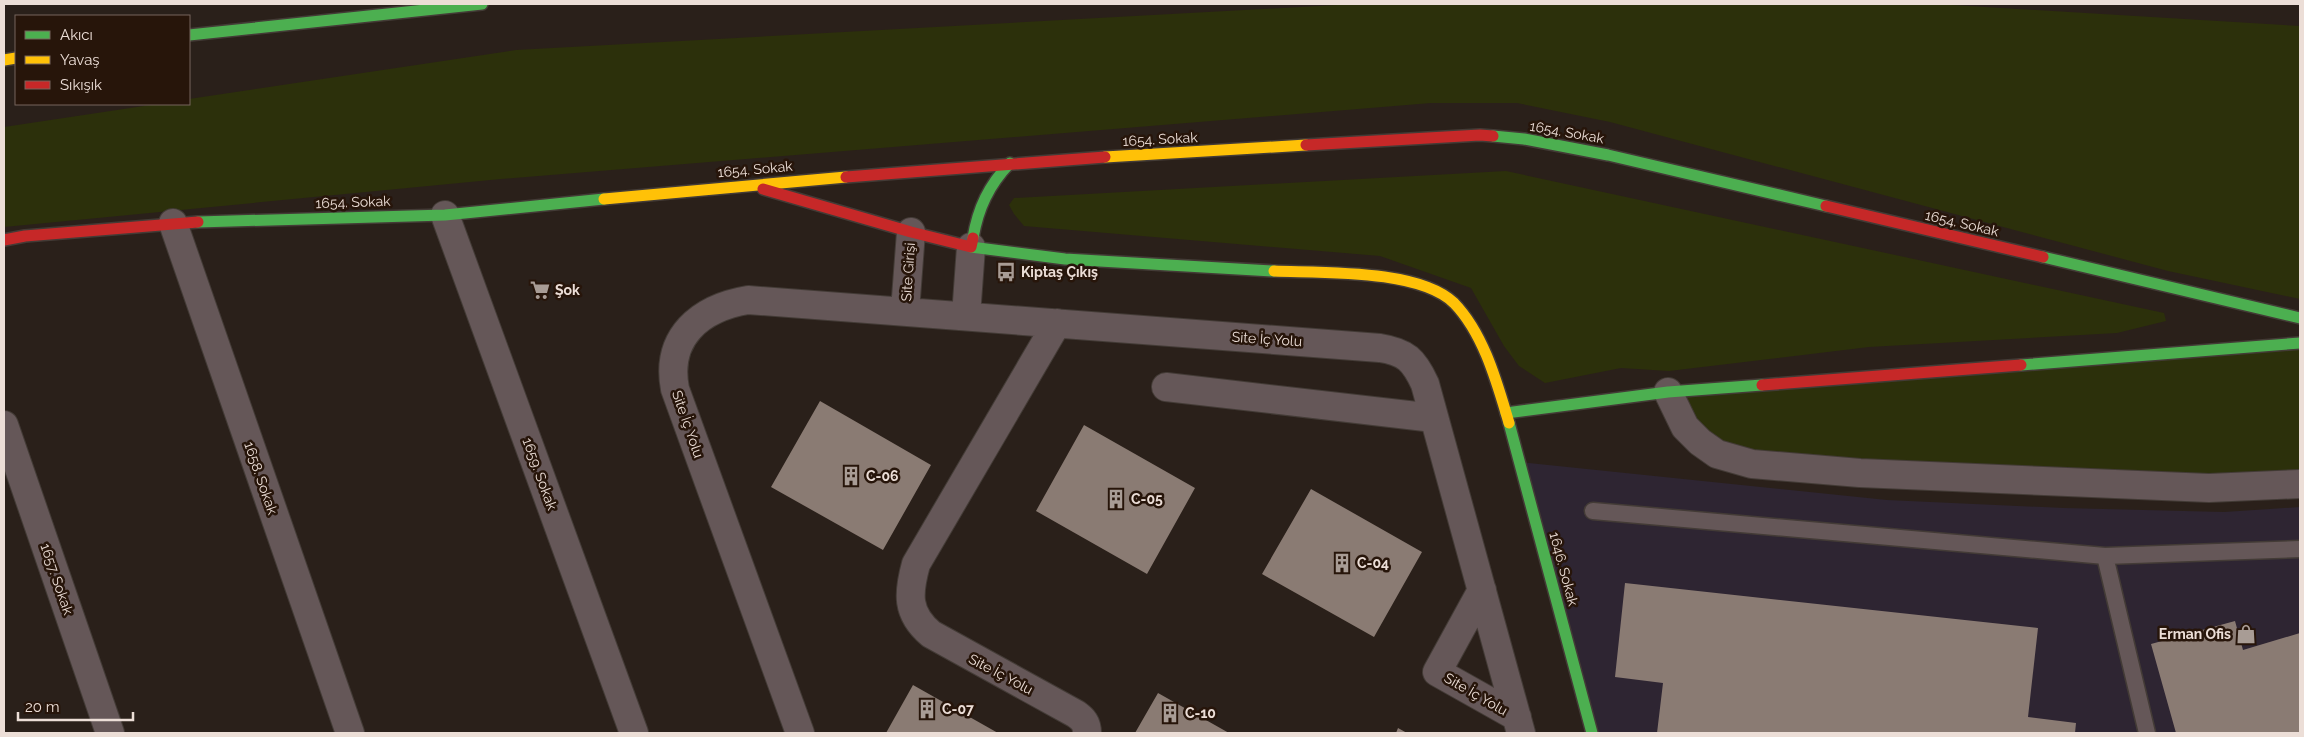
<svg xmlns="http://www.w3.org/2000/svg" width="2304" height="737" viewBox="0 0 2304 737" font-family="Raleway,sans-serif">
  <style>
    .industrial { fill: #2e2532 }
    .green { fill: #2c300b }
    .building { fill: #8a7b73 }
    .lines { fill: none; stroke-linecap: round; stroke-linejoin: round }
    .lane-casing { stroke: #433b36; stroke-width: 19 }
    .street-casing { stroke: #433b36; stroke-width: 30 }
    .fast-casing { stroke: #433b36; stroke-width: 14 }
    .slow-casing { stroke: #433b36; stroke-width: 14 }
    .jam-casing { stroke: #433b36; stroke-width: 14 }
    .lane { stroke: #655758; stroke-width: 16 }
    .street { stroke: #655758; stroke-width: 28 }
    .fast { stroke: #4caf50; stroke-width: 11 }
    .slow { stroke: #ffc107; stroke-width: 11 }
    .jam { stroke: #c62828; stroke-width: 11 }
    .labels { text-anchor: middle; stroke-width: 5; stroke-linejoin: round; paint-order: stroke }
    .street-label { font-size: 14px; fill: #ecded7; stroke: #27150a }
    .poi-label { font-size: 14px; font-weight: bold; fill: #ecded7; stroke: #27150a; text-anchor: start }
  </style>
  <rect width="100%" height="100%" fill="#2a201a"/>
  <!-- industrial -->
  <path class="industrial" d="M1519,462L1887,500L2064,508L2224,512L2300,507V733H1593Z"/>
  <!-- green -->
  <path class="green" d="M1355,4H1936L2300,26V299L2168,271L1610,122L1517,103H1431L501,179L4,227V127L157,104H189V99L516,50Z
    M1506,171L2164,313L2166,321L2117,333L1869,347L1669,371L1621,368L1545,383L1519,366L1504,346L1471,288L1380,256L1024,226L1014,214L1009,205L1014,198Z
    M2300,343V484L1735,460L1668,392Z"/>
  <!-- building -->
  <path class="building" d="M820,401L931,465L883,550L771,487Z
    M1084,425L1195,488L1147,574L1036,511Z
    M1311,489L1422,552L1374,637L1262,574Z
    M1625,583L2038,628L2028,717L2076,723L2075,733H1657L1663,683L1615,677Z
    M2235,621L2243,650L2300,633V733H2176L2151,644Z
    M913,685L998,733H886Z
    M1158,693L1229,733H1135Z
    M1398,728L1407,733H1396Z"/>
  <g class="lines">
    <defs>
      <path id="lane" d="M1593,511L2105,556L2147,733
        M2105,556L2300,549"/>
      <path id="street" d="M445,215L634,733
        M173,223L350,733
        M905,311L911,232
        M966,316L971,247
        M1057,323L916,564C908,593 906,613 931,634L1076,714C1083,719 1087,723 1087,733
        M1166,387L1434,418
        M1668,392L1685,427L1700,442L1717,454L1752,464L1860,473L2209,488L2300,484
        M4,425L110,733
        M1482,590L1437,672L1517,717
        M800,733L675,389C665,337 700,308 748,300L1380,348C1406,352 1414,360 1425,384L1521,733"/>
      <path id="fast" d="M189,35L482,4
        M1493,136L1524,139L1608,155L1826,206
        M198,222L445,215L604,199
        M973,238C978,208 989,185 1010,163
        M971,247L1065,259L1274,271
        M2043,257L2300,318
        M2021,365L2300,343
        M1506,413L1668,392L1762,385
        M1509,423L1592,733"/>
      <path id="slow" d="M4,60L16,58
        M1105,157L1306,145
        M604,199L846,177
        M1274,271C1322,273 1419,269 1454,303C1484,334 1497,383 1509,423"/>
      <path id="jam" d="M1306,145L1480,135L1493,136
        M846,177L1105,157
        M763,189L911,232L971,247L973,238
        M1826,206L2043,257
        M4,240L25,236L198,222
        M1762,385L2021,365"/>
    </defs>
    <!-- lane casing -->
    <use href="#lane" class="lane-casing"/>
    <!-- street casing -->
    <use href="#street" class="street-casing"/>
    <!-- fast casing -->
    <use href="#fast" class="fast-casing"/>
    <!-- slow casing -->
    <use href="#slow" class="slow-casing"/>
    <!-- jam casing -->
    <use href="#jam" class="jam-casing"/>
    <!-- lane -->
    <use href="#lane" class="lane"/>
    <!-- street -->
    <use href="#street" class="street"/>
    <!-- fast -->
    <use href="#fast" class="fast"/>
    <!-- slow -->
    <use href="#slow" class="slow"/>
    <!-- jam -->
    <use href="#jam" class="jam"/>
  </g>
  <!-- icons -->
  <defs>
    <symbol id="bus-bare" viewBox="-9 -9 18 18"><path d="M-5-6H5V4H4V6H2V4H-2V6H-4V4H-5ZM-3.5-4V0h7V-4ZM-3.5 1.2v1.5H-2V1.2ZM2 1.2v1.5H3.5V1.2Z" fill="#a89c95" stroke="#27150a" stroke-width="2.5" paint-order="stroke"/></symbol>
    <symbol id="supermarket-bare" viewBox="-9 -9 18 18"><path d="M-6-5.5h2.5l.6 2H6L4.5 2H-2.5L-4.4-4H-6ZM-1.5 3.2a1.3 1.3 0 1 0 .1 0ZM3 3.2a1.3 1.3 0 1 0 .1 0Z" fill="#a89c95" stroke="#27150a" stroke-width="2.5" paint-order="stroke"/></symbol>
    <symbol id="building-bare" viewBox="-9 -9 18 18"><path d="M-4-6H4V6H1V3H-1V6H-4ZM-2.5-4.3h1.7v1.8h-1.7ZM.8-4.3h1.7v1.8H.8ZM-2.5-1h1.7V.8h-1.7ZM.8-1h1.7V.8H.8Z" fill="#a89c95" stroke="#27150a" stroke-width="2.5" paint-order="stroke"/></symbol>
    <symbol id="shop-bare" viewBox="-9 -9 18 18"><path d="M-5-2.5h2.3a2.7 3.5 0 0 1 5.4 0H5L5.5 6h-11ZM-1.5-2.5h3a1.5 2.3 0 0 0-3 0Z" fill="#a89c95" stroke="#27150a" stroke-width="2.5" paint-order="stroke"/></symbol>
  </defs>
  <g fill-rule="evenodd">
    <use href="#bus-bare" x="992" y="258" width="28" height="28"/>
    <use href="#supermarket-bare" x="526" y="276" width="28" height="28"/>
    <use href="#building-bare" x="837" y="462" width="28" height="28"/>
    <use href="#building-bare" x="1102" y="485" width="28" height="28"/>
    <use href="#building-bare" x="1328" y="549" width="28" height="28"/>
    <use href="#shop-bare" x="2232" y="620" width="28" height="28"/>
    <use href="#building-bare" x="913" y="695" width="28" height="28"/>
    <use href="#building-bare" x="1156" y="699" width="28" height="28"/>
  </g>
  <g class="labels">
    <!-- street labels -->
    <g class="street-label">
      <text transform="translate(1567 132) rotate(10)" y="5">1654. Sokak</text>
      <text transform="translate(1160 139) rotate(-3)" y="5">1654. Sokak</text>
      <text transform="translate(755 169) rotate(-5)" y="5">1654. Sokak</text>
      <text transform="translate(353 202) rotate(-2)" y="5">1654. Sokak</text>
      <text transform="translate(1962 223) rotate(13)" y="5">1654. Sokak</text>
      <text transform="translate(908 272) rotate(-86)" y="5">Site Girişi</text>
      <text transform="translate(1267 339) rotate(4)" y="5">Site İç Yolu</text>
      <text transform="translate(688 424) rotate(71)" y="5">Site İç Yolu</text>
      <text transform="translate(540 474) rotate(70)" y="5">1659. Sokak</text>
      <text transform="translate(261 478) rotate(71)" y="5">1658. Sokak</text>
      <text transform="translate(1564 569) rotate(75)" y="5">1646. Sokak</text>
      <text transform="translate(57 579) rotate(71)" y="5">1657. Sokak</text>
      <text transform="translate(1001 674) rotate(28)" y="5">Site İç Yolu</text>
      <text transform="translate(1476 694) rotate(30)" y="5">Site İç Yolu</text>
    </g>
    <!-- poi labels -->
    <g class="poi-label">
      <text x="1021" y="277">Kiptaş Çıkış</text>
      <text x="555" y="295">Şok</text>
      <text x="866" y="481">C-06</text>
      <text x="1131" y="504">C-05</text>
      <text x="1357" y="568">C-04</text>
      <text x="2231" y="639" text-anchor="end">Erman Ofis</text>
      <text x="942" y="714">C-07</text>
      <text x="1185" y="718">C-10</text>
    </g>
  </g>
  <!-- border -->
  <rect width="2304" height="737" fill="none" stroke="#ecded7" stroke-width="10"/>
  <!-- legend -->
  <rect x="15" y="15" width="175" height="90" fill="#27150a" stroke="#76655c"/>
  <rect x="25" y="31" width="25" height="8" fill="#4caf50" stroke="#76655c"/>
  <text x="60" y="40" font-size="15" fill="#ecded7">Akıcı</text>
  <rect x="25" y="56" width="25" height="8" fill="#ffc107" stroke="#76655c"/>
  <text x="60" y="65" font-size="15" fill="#ecded7">Yavaş</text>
  <rect x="25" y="81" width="25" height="8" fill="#c62828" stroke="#76655c"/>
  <text x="60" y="90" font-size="15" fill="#ecded7">Sıkışık</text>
  <!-- scale -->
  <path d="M18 712v8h115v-8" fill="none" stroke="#ecded7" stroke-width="2.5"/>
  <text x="25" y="712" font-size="15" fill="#ecded7" stroke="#27150a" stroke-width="4" paint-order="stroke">20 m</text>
</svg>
